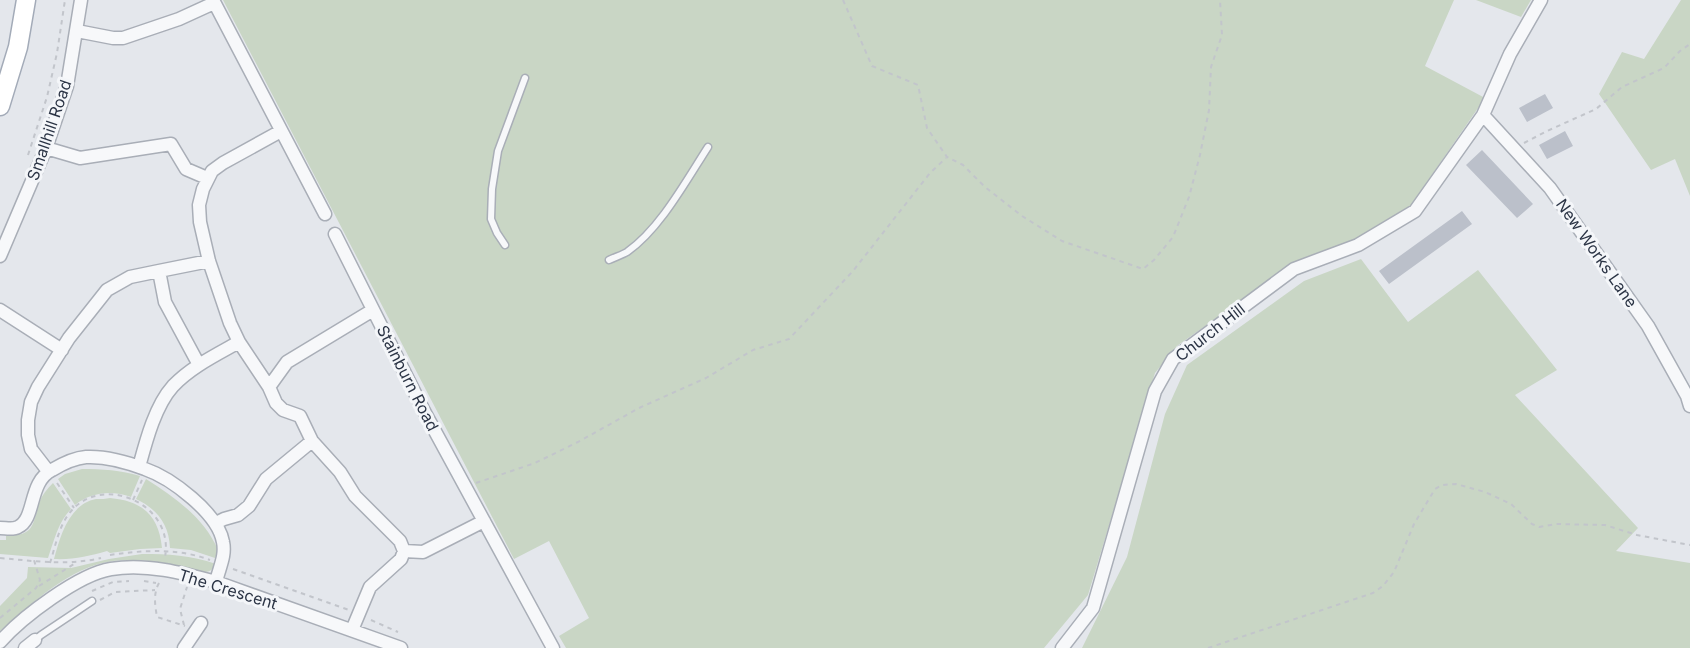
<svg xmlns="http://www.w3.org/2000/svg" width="1690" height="648" viewBox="0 0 1690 648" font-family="Inter,sans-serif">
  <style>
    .green { fill: #c9d6c5 }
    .building { fill: #bbc0ca }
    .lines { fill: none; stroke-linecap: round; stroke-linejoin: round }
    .service-casing { stroke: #a9aeb7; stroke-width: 9 }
    .minor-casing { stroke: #a9aeb7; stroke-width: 15 }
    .primary-casing { stroke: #a3abb8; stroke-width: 21 }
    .path { stroke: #c2c5cb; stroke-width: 2; stroke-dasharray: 4.5 4.5; stroke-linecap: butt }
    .service { stroke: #f7f8fa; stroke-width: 6 }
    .minor { stroke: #f7f8fa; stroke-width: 12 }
    .primary { stroke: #fff; stroke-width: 18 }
    .labels { text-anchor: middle; stroke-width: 6; stroke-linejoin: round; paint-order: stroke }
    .street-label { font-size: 16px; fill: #2b3445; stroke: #f4f6f9 }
  </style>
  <rect width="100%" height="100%" fill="#e4e7ec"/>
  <!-- green -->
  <path class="green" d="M223,0H1454L1425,66L1485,98L1411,205L1353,241L1278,274L1177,346L1155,373L1088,595L1044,648H566L559,636L589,618L549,541L514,559Z
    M1476,0H1531L1521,17Z
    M1681,0H1690V196L1675,159L1651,170L1599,94L1622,52L1644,59Z
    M1361,259L1408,322L1478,270L1557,370L1515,395L1638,528L1616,551L1690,563V648H1082L1127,557L1165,414L1187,365L1304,281Z
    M82,469C102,469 121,470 140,476L131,497C112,490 91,492 75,505L58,479L65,474Z
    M146,479C174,497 204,517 218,550L215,558L191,550L170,548C169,524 157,509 136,499Z
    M53,483L71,509C58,522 54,541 48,558L0,554V540H6V536C35,535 32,526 39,503C42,495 47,489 53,483Z
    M110,498C143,501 159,516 162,548L140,549L110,553L107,551C89,556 73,560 54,559C60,537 69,504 96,499C101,499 106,499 110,498Z
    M142,554C168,554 191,555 216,564C213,569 210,572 205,572C175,565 145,557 113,561C69,567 33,603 0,631V606L27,578L28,567L71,568L109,559Z"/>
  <!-- building -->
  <path class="building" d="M1545,94L1553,108L1527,122L1519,108Z
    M1565,131L1573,146L1547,159L1539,145Z
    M1482,150L1533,204L1517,218L1466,165Z
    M1462,211L1472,224L1389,284L1379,271Z"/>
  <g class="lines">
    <defs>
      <path id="service" d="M505,245L497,233L491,219L492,189L498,151L525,78
        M609,260C615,257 622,255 627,252C660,229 686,181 708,147
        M35,640L41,635L92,601"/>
      <path id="minor" d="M213,0L325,214
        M77,31L113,38H123L179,19L214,3
        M1483,115L1550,188L1648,326L1687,396L1690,406
        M281,131L223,163L212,171L203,189L199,205L200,222L209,261L230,323L239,342L269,387L276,403L283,410L300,416L312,441L340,472L355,496L400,541L404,551L401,559L370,587L352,630
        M46,148L80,158L171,144L186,169L207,178
        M335,234L424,411L553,648
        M0,256L46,148L67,86L81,0
        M0,310L62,350
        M199,365L165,302L159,271L209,261
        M269,387L287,362L373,310
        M139,467C146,441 155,406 173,386C191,367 216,355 239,342
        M48,471L31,449L28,435V420L31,402L38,387L69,338L107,290L130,277L159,271
        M216,523L224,519L238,515L249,506L266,479L312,441
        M0,528C6,528 13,530 18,527C36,519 28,482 52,470C62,464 74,458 86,457C106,456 127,462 145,469C171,478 218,513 223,542C226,556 219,568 216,582
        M404,551L423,552L484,521
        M0,642C22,617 79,574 111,569C146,563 183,573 216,582L401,648
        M25,648L35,640
        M184,648L201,623
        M1062,648L1093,608L1155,391L1173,359L1294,269L1358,245L1415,211L1483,115L1510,54L1541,0"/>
      <path id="primary" d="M0,106L18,47L26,0"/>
    </defs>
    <!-- service casing -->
    <use href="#service" class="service-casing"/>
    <!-- minor casing -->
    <use href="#minor" class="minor-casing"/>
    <!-- primary casing -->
    <use href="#primary" class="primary-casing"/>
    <!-- path -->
    <path class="path" d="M843,0L872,66L918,85L927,128L947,157L963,165L985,187L1022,216L1062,241L1143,269L1154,260L1173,237L1189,197L1200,155L1209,110L1211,67L1222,35L1220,0
      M1524,143L1547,131L1596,109L1622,87L1664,68L1680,51L1690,44
      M28,155L47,97L57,53L65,0
      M57,483L74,508
      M476,483L535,463L578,442L639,408L706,378L753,350L789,339L853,271L930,173L946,158
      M133,500L142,480
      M110,555C144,550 178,548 210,560
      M0,558C35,561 66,566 101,558
      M50,563C55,548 58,529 68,515C99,471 175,503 165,557
      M233,569L349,610
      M144,581L156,583
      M159,583C153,594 155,605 157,617L185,626
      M39,586L74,564
      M92,591L113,582L129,581
      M100,600L115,592L155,590
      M0,618L36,588L40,580L34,560
      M371,620L398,632
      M184,625L180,609L187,587
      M1208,648L1373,593L1383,586L1394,572L1414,524L1435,489L1442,485L1456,484L1485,492L1511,504L1532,524L1539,527L1556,524L1605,525L1637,535L1690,545"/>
    <!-- service -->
    <use href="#service" class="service"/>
    <!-- minor -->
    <use href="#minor" class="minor"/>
    <!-- primary -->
    <use href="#primary" class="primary"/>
  </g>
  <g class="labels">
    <!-- street labels -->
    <g class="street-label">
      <text transform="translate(49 130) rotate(-71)" y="6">Smallhill Road</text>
      <text transform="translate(1597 253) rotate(55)" y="6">New Works Lane</text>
      <text transform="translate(1210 332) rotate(-38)" y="6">Church Hill</text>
      <text transform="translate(408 378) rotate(63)" y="6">Stainburn Road</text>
      <text transform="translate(228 589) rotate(17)" y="6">The Crescent</text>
    </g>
  </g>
</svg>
